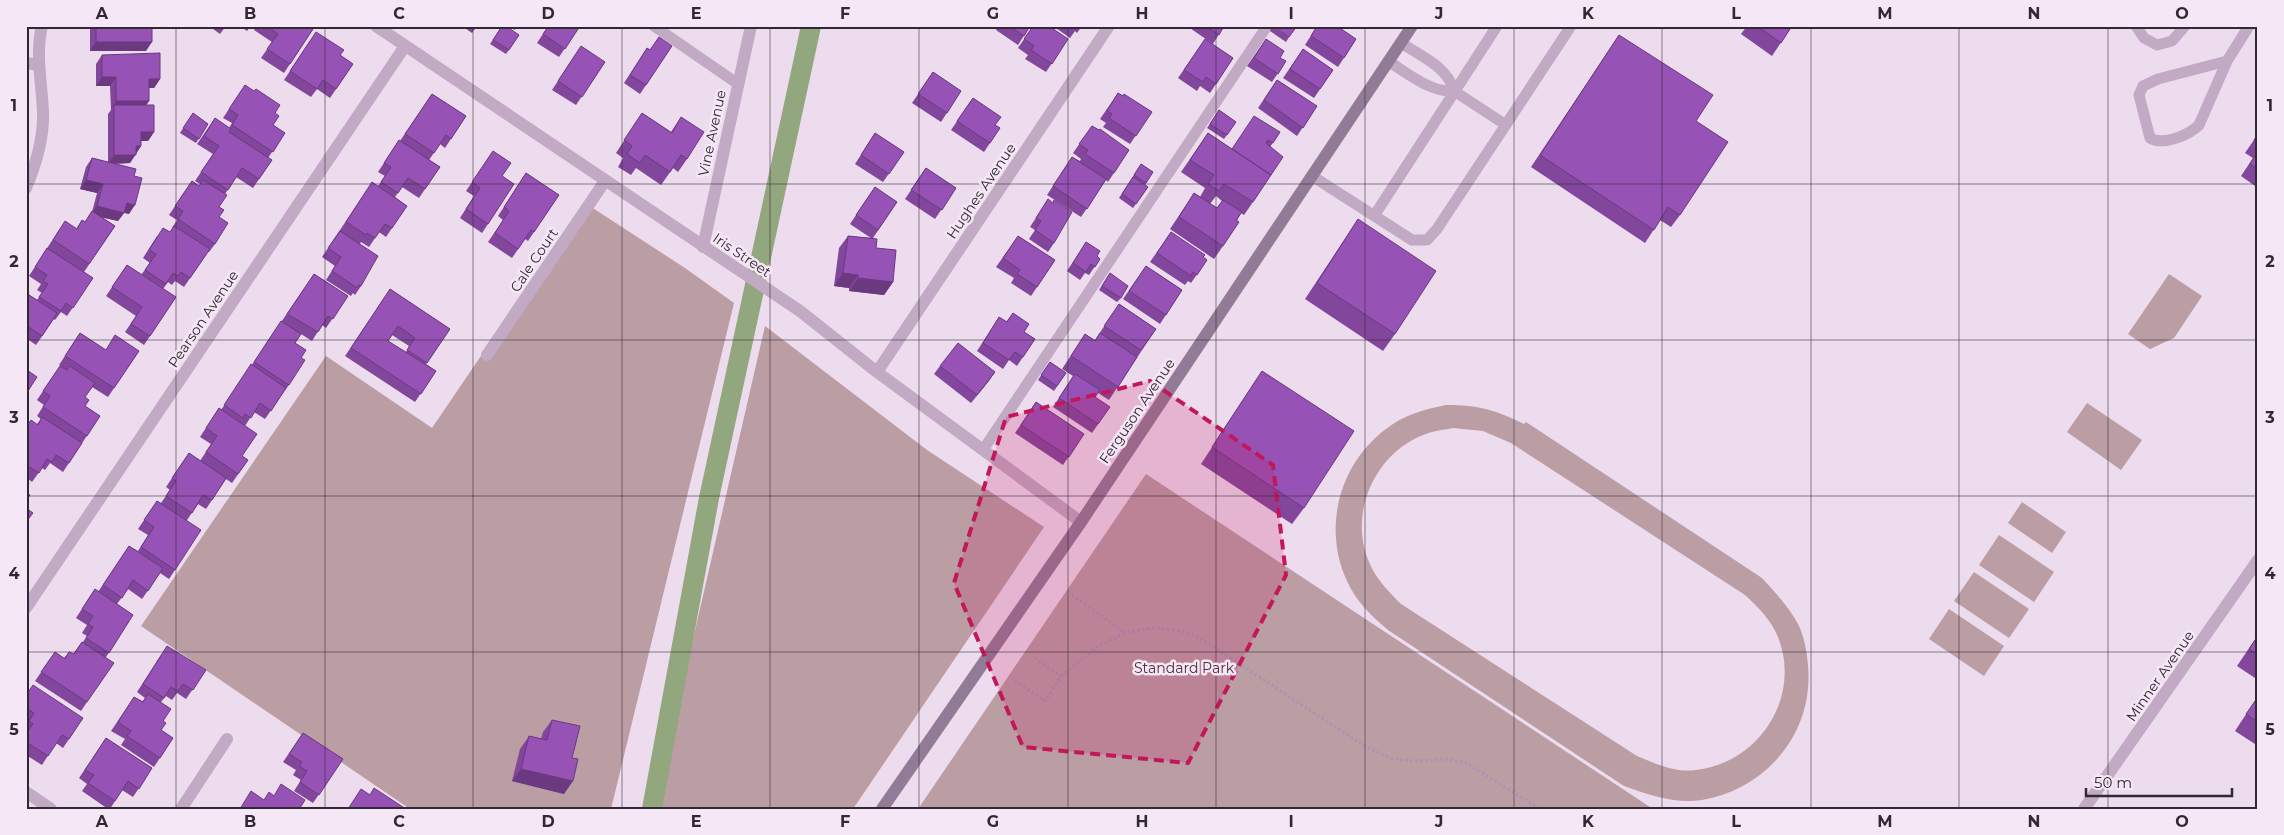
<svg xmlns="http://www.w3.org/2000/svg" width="2284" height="835" viewBox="0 0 2284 835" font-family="Montserrat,sans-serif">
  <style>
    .green { fill: #bb9da4; fill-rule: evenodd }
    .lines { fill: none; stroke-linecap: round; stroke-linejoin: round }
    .canal { stroke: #93a77e; stroke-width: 20 }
    .path { stroke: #ac93b0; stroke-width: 3; stroke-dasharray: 2.5 2.5; stroke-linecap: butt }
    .lane { stroke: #c2a9c4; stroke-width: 11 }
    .street { stroke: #c2a9c4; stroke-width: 12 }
    .secondary { stroke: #927b97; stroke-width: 12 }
    .wall { fill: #82479c; fill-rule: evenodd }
    .shaded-wall { fill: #6a397f }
    .building { fill: #9752b5; stroke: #6a397f }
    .marked { fill: #c2185b; fill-opacity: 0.2; stroke: #c2185b; stroke-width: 4; stroke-dasharray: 10 6; stroke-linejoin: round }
    .grid { fill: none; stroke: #302832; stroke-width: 1; stroke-opacity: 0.55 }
    .labels { text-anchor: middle; stroke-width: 5; stroke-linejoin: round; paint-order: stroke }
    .street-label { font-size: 14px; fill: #302832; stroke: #f6e7f6 }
    .park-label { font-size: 14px; fill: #4d2f34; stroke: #f6e7f6 }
    .neatline { fill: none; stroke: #302832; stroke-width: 2 }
    .grid-label { font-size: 16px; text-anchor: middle; font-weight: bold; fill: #302832 }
  </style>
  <rect width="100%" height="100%" fill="#eddbee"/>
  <!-- green -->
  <path class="green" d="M585,203L685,268L734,303L611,809H410L141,626L326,356L432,428Z
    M2169,274L2202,296L2174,338L2150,349L2128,334Z
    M765,326L927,450L1044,527L853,809H654Z
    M2087,403L2142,440L2121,470L2067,432Z
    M1446,405C1478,405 1496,410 1524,424L1526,422L1762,578C1775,592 1787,605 1797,622C1804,635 1807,651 1808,666C1814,732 1767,789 1702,800C1675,804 1649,795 1624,786L1388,630C1372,616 1356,602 1347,581C1321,525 1341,458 1393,424C1409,413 1428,409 1446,405ZM1453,428L1483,431L1511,443L1745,595C1759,608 1771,620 1778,637C1802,697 1759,763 1696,770C1675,773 1656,764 1637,756L1401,604C1388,591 1376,579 1369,562C1348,513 1375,454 1423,435C1432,431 1443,430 1453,428Z
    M1146,474L1653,809H918Z
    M2022,502L2066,532L2052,553L2008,523Z
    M1999,535L2054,572L2034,602L1979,565Z
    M1974,572L2029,609L2009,638L1954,601Z
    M1949,609L2004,646L1984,676L1929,639Z"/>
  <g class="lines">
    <!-- canal -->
    <path class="canal" d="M652,809L709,498L811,26"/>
    <!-- path -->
    <path class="path" d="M1072,595L1125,633
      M1061,676L1100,645L1125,633L1152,628L1181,631L1195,635L1220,651L1364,746L1393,759L1415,761L1447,759L1466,763L1540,809
      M1015,681L1045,701L1061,676L1032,656"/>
    <!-- lane -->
    <path class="lane" d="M654,26L738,84
      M2136,26L2144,38L2157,45L2172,41L2185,26
      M1401,43C1421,56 1448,67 1454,91
      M1388,61C1407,73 1431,93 1454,91L1506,125
      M2227,61L2158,79L2143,86L2139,95L2150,138C2163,146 2189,135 2199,125L2227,61L2249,26
      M1312,176L1412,240H1427L1437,229L1571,26
      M1374,216L1497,26
      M983,450L1267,26"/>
    <!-- street -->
    <path class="street" d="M376,26L800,311L877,372L1081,522
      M26,63L39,65
      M26,188C36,164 44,138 43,112C42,84 35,54 42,26
      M703,247L751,26
      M487,355L605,181
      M877,372L1109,26
      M26,608L405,46
      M26,792L51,809
      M181,809L227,739
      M2084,809L2258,560"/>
    <!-- secondary -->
    <path class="secondary" d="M882,809L1081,522L1412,26"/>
  </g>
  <!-- wall -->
  <path class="wall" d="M90,26H152L146,51H90Z
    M209,26H226L220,34Z
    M240,26H251L247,31Z
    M256,26H315L284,73L261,58L272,42L254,30Z
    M462,26H477L472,33Z
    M502,26L519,35L506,54L490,44Z
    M509,26H517L515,30Z
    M548,26H580L559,57L537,43Z
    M998,26H1030L1018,45L996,30Z
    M1033,26L1068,39L1046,72L1025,59L1028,55L1018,48Z
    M1053,26H1082L1077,33L1075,31L1070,38Z
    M1187,26H1224L1213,44Z
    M1272,26L1289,37L1286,42L1270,31Z
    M1317,26L1356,39L1338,67L1305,45Z
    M1747,26H1792L1772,56L1741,34Z
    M1619,35L1696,121L1680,215L1671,227L1660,220L1645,243L1531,167Z
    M1205,39L1233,58L1210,93L1200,86L1197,91L1178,78Z
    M1266,39L1280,58L1286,61L1272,82L1247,66Z
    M310,41L340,55L353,64L330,98L317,89L311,97L284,80Z
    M672,46L640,94L624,83L647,48L650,50Z
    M1303,49L1333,70L1314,98L1283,78Z
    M102,55L160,79L154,88H149V101L146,105L154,132L148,141H141V146L130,163L113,164L134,176L129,214L124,213L118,221L101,217L115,226L84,272L93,278L67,316L61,312L55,320L54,319L36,345L26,338V293L37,300L42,293L37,290L41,284L29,276L59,230L76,229L82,220L85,222L92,212L97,193L80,189L86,167L92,158L108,162V114L111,110L110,86H96V64Z
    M575,55L605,62L576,105L552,90Z
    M933,72L961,91L941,122L912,103Z
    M1277,80L1317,106L1297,136L1258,108Z
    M245,85L275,113L273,125L285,133L268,158L272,160L253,188L236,177L225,194L219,207V217L215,244L209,252H208L184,287L175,281L172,285L168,282L163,289L176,297L144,345L125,332L136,316L106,296L127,265L141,275L150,263L143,258L157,236L170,232L173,228H172L177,220L169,215L192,181L199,186L200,184L195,181L213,154L197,144L215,118L229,128L232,123L223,118Z
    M1118,93L1152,112L1130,144L1103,127L1106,123L1100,119Z
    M432,94L466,116L445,148L440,144L429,160L440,167L419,198L402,187L395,197L407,206L386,237L379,232L369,247L361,242L360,244L361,286L355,295L353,293L351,296L326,280L335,266L322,257L366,191L378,186L385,176L378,172L399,140L400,141Z
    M973,98L995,125L1000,128L984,152L951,130Z
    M1219,110L1236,122L1224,139L1207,128Z
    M193,113L208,124L196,143L180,133Z
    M642,113L671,132L681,117L687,159L678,172L673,168L661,185L636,168L631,175L618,167L623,158L616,153Z
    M1092,126L1129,150L1108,182L1106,180L1081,217L1047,195L1072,157L1080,161L1081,159L1073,153Z
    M1280,132L1270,147L1253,202L1244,215L1241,213L1223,246L1214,259L1170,229L1194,193L1200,197L1205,188L1181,172L1208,133L1232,149ZM1216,196L1222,201L1217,208L1210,204Z
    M875,133L904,152L883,182L855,164Z
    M2258,134V188L2241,176L2253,158L2245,153Z
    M493,151L502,176L488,224L482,233L460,218L474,196L466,191Z
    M1141,164L1153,172L1145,185L1148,187L1133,208L1119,198Z
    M926,168L956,188L935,219L905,199Z
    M526,173L559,195L528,241L525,239L512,258L488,242L503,220L498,216Z
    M875,187L897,202L873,238L876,248L893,282L884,295L849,291V288L834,286L839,248L848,236L871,238L850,224Z
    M1048,199L1054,243L1048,252L1029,239L1035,230L1030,227Z
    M1358,219L1395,334L1383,351L1305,299Z
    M1171,232L1207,260L1191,283L1188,281L1185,285L1150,262Z
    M1018,236L1055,260L1031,296L1011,283L1014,278L996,267Z
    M1086,242L1097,256L1100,259L1089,275L1085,273L1080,280L1067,271Z
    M1146,266L1182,290L1160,324L1123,299Z
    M1110,273L1121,298L1117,302L1099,290Z
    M314,274L348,296L326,328L322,325L312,341L301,334L295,343L301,358L289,385L283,393L265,419L254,412L245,426L242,456L248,460L232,483L226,479L206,509L198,504L187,520L175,570L169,579L160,573L142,599L128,589L117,604L133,615L106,657L87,702L81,711L35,681L55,652L64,658L69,652L73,654L82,642H83L87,636L82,633L87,625L76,618L95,589L98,592L129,546L138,551L148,535L138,529L157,501L161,503L170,490L166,487L189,453L200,461L211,444L200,437L219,408L221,410Z
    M390,289L450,329L426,364L436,371L415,402L345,356ZM392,335L409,346L406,352L388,341Z
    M1119,304L1156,329L1109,400L1098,393L1095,397L1110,407L1092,433L1053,407L1073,376L1062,369L1085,334L1095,340Z
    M1013,313L1024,332L1035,339L1017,366L1009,360L1003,369L977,351L999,317L1006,322Z
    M80,333L105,350L139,351L108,397L92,387L85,397V406L100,416L63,472L50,463L45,470L42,468L32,482L26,477V427L37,424L41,419L37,416L44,405L37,400L60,366L67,370L59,365Z
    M1050,362L1066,373L1054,391L1038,380Z
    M940,366L995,372L971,403L934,374Z
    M1262,371L1304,508L1292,524L1201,464Z
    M1036,402L1084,434L1063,465L1015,433Z
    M2258,635V680L2237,666Z
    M161,655L206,670L186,699L177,693L172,700L166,696L161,702L163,721L161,730L173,738L154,767L121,745L125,739L111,731L134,697L142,702L145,698L137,692Z
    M26,695L83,718L63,748L56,743L42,765L26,755V724L28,722L26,721Z
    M2258,696V746L2235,731Z
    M552,720L572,758L564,794L512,781L520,749L529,736L541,739L543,732Z
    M303,733L343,759L313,803L294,791L301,780L293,775L296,770L283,762Z
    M106,738L152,768L133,797L122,790L110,809H108L82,791L87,784L79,778Z"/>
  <!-- shaded-wall -->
  <path class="shaded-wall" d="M96,42H152L146,51H90Z
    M102,77H116L110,86H96Z
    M149,79H160L154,88H143Z
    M116,101H149L143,110L114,105L110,110Z
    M141,132H154L148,141H135Z
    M136,146H141L130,163L108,164L114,155Z
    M86,180L103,184L97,193L80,189Z
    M127,203L135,205L129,214L123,212L124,213L118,221L91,215L97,206Z
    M843,273L858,275L849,288L834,286Z
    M858,278L893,282L884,295L849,291Z
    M995,372L989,381L971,403L977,395Z
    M521,769L573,781L564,794L512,781Z"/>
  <!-- building -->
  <path class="building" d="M96,26H152V42H96Z
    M267,26H315L290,64L267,49L278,34Z
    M502,26H506L519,35L509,50L493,40Z
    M549,26H580L565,49L543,34Z
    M1009,26H1030L1024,36Z
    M1033,26H1049L1068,39L1052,64L1031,50L1034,46L1024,39Z
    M1206,26H1224L1219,35Z
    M1273,26H1297L1289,37Z
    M1317,26H1337L1356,39L1344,58L1311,36Z
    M1757,26H1792L1781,43Z
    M316,32L344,50L340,55L353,64L336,89L323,80L317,89L290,71Z
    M1619,35L1713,95L1696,121L1728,142L1680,215L1668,207L1654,230L1540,155Z
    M659,37L672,46L646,85L630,75L647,48L650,50Z
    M1205,39L1233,58L1216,84L1206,77L1203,82L1184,70Z
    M1266,39L1284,51L1280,58L1286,61L1278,74L1254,58Z
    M581,46L605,62L582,97L558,81Z
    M1303,49L1333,70L1320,89L1290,69Z
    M160,53V79H149V101H116V77H102V55Z
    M933,72L961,91L947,113L918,94Z
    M1277,80L1317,106L1303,128L1264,100Z
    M245,85L254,91L256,89L280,105L275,113L279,116L273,125L285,133L273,152L232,125L238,115L229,109Z
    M1118,93L1123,96L1124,94L1152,112L1136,136L1109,118L1112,114L1107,111Z
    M432,94L466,116L451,139L446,135L434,153L405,134Z
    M973,98L1001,117L995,125L1000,128L990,143L957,121Z
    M114,105H154V132H141V146H136V155H114Z
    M1219,110L1236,122L1227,135L1210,124Z
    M193,113L208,124L199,139L183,128Z
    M642,113L672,133L681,117L704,132L687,159L681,155L670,172L645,155L640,163L627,154L632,146L624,140Z
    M1254,116L1280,132L1273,143L1268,140L1266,143L1283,157L1271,175L1232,149Z
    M215,118L231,129L229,132L272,160L259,179L242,168L228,190L201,172L219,146L204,136Z
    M1092,126L1099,130L1100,129L1129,150L1114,173L1085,154L1088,150L1079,144Z
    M875,133L904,152L889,174L861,155Z
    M1208,133L1271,175L1253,202L1224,184L1219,191L1208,184L1214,175L1190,160Z
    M2258,134V143L2254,140Z
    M399,140L440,167L425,189L408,178L398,193L381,182L391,167L384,163Z
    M493,151L511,163L502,176L514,184L488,224L466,209L480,188L472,182Z
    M2258,151V169L2250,164Z
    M1072,157L1106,179L1087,209L1053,186Z
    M92,158L136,169L134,176L142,178L135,205L127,203L124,213L97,206L103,184L86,180Z
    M1141,164L1153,172L1146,183L1134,175Z
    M926,168L956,188L942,210L911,190Z
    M526,173L559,195L534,232L531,230L518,249L495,233L509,211L504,207Z
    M1133,177L1148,187L1136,204L1122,194Z
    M203,180L227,195L219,207L224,210L219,217L228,223L215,244L178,219L183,211L175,206L192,181L199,186Z
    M372,182L407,206L392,228L385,224L375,238L367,233L366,235L346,222Z
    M875,187L897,202L878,230L856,215Z
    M1194,193L1217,208L1223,200L1242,212L1236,220L1239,222L1223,246L1179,217Z
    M1048,199L1053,203L1054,200L1072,212L1054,243L1035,230L1041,221L1036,218Z
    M92,211L115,226L89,264L53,240L65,221L77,229L82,220L85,222Z
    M1358,219L1436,271L1395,334L1317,283Z
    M174,226L210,249L190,278L181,272L178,276L173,273L166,284L145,270L156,254L149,250L163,228L170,232Z
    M340,231L378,256L361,286L359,285L357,288L332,271L341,257L328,248Z
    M1171,232L1205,255L1203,257L1207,260L1197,275L1193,272L1191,276L1157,253Z
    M848,236L877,239L876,248L896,250L893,282L858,278V275L843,273Z
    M1018,236L1055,260L1037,287L1017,274L1020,270L1003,258Z
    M1086,242L1100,251L1097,256L1100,259L1095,267L1091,264L1086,272L1073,263Z
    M47,248L93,278L73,308L66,303L61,311L39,297L48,284L43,281L47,275L35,267Z
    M127,265L176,297L150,336L131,324L142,307L112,287Z
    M1146,266L1182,290L1166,315L1129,291Z
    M1110,273L1128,286L1121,298L1102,286Z
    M314,274L348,296L333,319L328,316L318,332L287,314Z
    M390,289L450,329L427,363L407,350L415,338L398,326L388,341L436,371L421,394L351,348Z
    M26,293L57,313L42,336L27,326L26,328Z
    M1119,304L1156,329L1141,350L1104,326Z
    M1013,313L1029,324L1024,332L1035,339L1023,357L1015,352L1009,360L983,343L999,317L1007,322Z
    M281,321L301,334L295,343L306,350L301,358L305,360L289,385L254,362Z
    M80,333L106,350L115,335L139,351L114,388L65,356Z
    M1100,333L1137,357L1118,387L1071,356L1085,334L1095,341Z
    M958,343L995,372L977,395L940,366Z
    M1050,362L1066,373L1057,386L1041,375Z
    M251,364L286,388L271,411L260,403L251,418L245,414L243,418L224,405Z
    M60,366L67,370L70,366L95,383L85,397L89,400L85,406L100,416L87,436L43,407L50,396L43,391Z
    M27,370L37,377L26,394V372Z
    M1262,371L1354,431L1304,508L1212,447Z
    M1075,374L1100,390L1095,397L1110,407L1098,424L1059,398Z
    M1036,402L1084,434L1069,457L1021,425Z
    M219,408L257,434L242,456L248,460L238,474L206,452L217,436L206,428Z
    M42,417L82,443L69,463L56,455L52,462L47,459L39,473L26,465V427L31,420L38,425Z
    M189,453L226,478L212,500L203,495L192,513L166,496L176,481L172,478Z
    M26,481L29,483L26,488Z
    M26,493L30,495L26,501Z
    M157,501L201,530L175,570L141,547L154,527L144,520Z
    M26,508L33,513L26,522Z
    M129,546L163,568L148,591L133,580L122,598L103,585Z
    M95,589L133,615L109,653L86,638L93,627L88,624L93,616L82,609Z
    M2258,636V655L2249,649Z
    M82,642L114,663L87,702L41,672L55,652L65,659L69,652L74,654Z
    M167,646L206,670L193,690L183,684L178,691L171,687L164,698L143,684Z
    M33,685L83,718L69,739L62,735L48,756L26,742V733L33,724L29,721L34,713L26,708V695Z
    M148,694L171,709L163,721L166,723L161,730L173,738L160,758L127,736L131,731L118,722L134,697L143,702Z
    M2258,697V722L2246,714Z
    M552,720L580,726L572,758L578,759L573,781L521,769L529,736L547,740Z
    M303,733L343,759L319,795L300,782L307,771L299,766L302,762L289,754Z
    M106,738L152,768L139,789L128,781L115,801L88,783L94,775L85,770Z
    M281,784L305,800L300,808L301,809H240L251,791L264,800L269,792L274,796Z
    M374,788L406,809H348L361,789L370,795Z"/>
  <!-- marked area -->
  <path class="marked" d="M1150,381L1273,465L1286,575L1188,763L1023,747L954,583L1006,417Z"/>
  <!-- grid -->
  <path class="grid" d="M176,26V809M325,26V809M473,26V809M622,26V809M770,26V809M919,26V809M1068,26V809M1216,26V809M1365,26V809M1514,26V809M1662,26V809M1811,26V809M1959,26V809M2108,26V809M26,184H2258M26,340H2258M26,496H2258M26,652H2258"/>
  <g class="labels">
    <!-- street labels -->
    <g class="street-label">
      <text transform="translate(712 133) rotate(-78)" y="5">Vine Avenue</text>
      <text transform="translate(981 191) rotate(-56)" y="5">Hughes Avenue</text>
      <text transform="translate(742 255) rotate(34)" y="5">Iris Street</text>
      <text transform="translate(534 260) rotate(-56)" y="5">Cale Court</text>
      <text transform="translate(203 319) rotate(-56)" y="5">Pearson Avenue</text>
      <text transform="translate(1137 411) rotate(-56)" y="5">Ferguson Avenue</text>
      <text transform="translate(2160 676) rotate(-55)" y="5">Minner Avenue</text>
    </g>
    <!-- park labels -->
    <g class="park-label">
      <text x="1184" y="673">Standard Park</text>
    </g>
  </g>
  <!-- border -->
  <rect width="2284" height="835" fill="none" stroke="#f6e7f6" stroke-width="55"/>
  <!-- scale -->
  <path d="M2086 788v8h146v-8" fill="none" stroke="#302832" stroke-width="2.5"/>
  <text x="2094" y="788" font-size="15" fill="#302832" stroke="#f6e7f6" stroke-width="4" paint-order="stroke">50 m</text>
  <rect x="28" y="28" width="2228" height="780" class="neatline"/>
  <g class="grid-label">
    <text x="102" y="19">A</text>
    <text x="250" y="19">B</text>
    <text x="399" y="19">C</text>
    <text x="548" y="19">D</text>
    <text x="696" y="19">E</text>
    <text x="845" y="19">F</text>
    <text x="993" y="19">G</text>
    <text x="1142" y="19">H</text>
    <text x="1291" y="19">I</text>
    <text x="1439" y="19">J</text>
    <text x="1588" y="19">K</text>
    <text x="1736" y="19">L</text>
    <text x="1885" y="19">M</text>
    <text x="2034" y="19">N</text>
    <text x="2182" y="19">O</text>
    <text x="14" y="111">1</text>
    <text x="2270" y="111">1</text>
    <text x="14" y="267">2</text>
    <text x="2270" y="267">2</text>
    <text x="14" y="423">3</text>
    <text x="2270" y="423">3</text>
    <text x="14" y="579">4</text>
    <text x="2270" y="579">4</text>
    <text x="14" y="735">5</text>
    <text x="2270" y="735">5</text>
    <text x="102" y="827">A</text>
    <text x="250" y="827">B</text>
    <text x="399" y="827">C</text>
    <text x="548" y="827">D</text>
    <text x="696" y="827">E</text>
    <text x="845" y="827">F</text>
    <text x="993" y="827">G</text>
    <text x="1142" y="827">H</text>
    <text x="1291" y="827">I</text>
    <text x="1439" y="827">J</text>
    <text x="1588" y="827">K</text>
    <text x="1736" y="827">L</text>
    <text x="1885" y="827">M</text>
    <text x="2034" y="827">N</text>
    <text x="2182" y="827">O</text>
  </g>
</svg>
